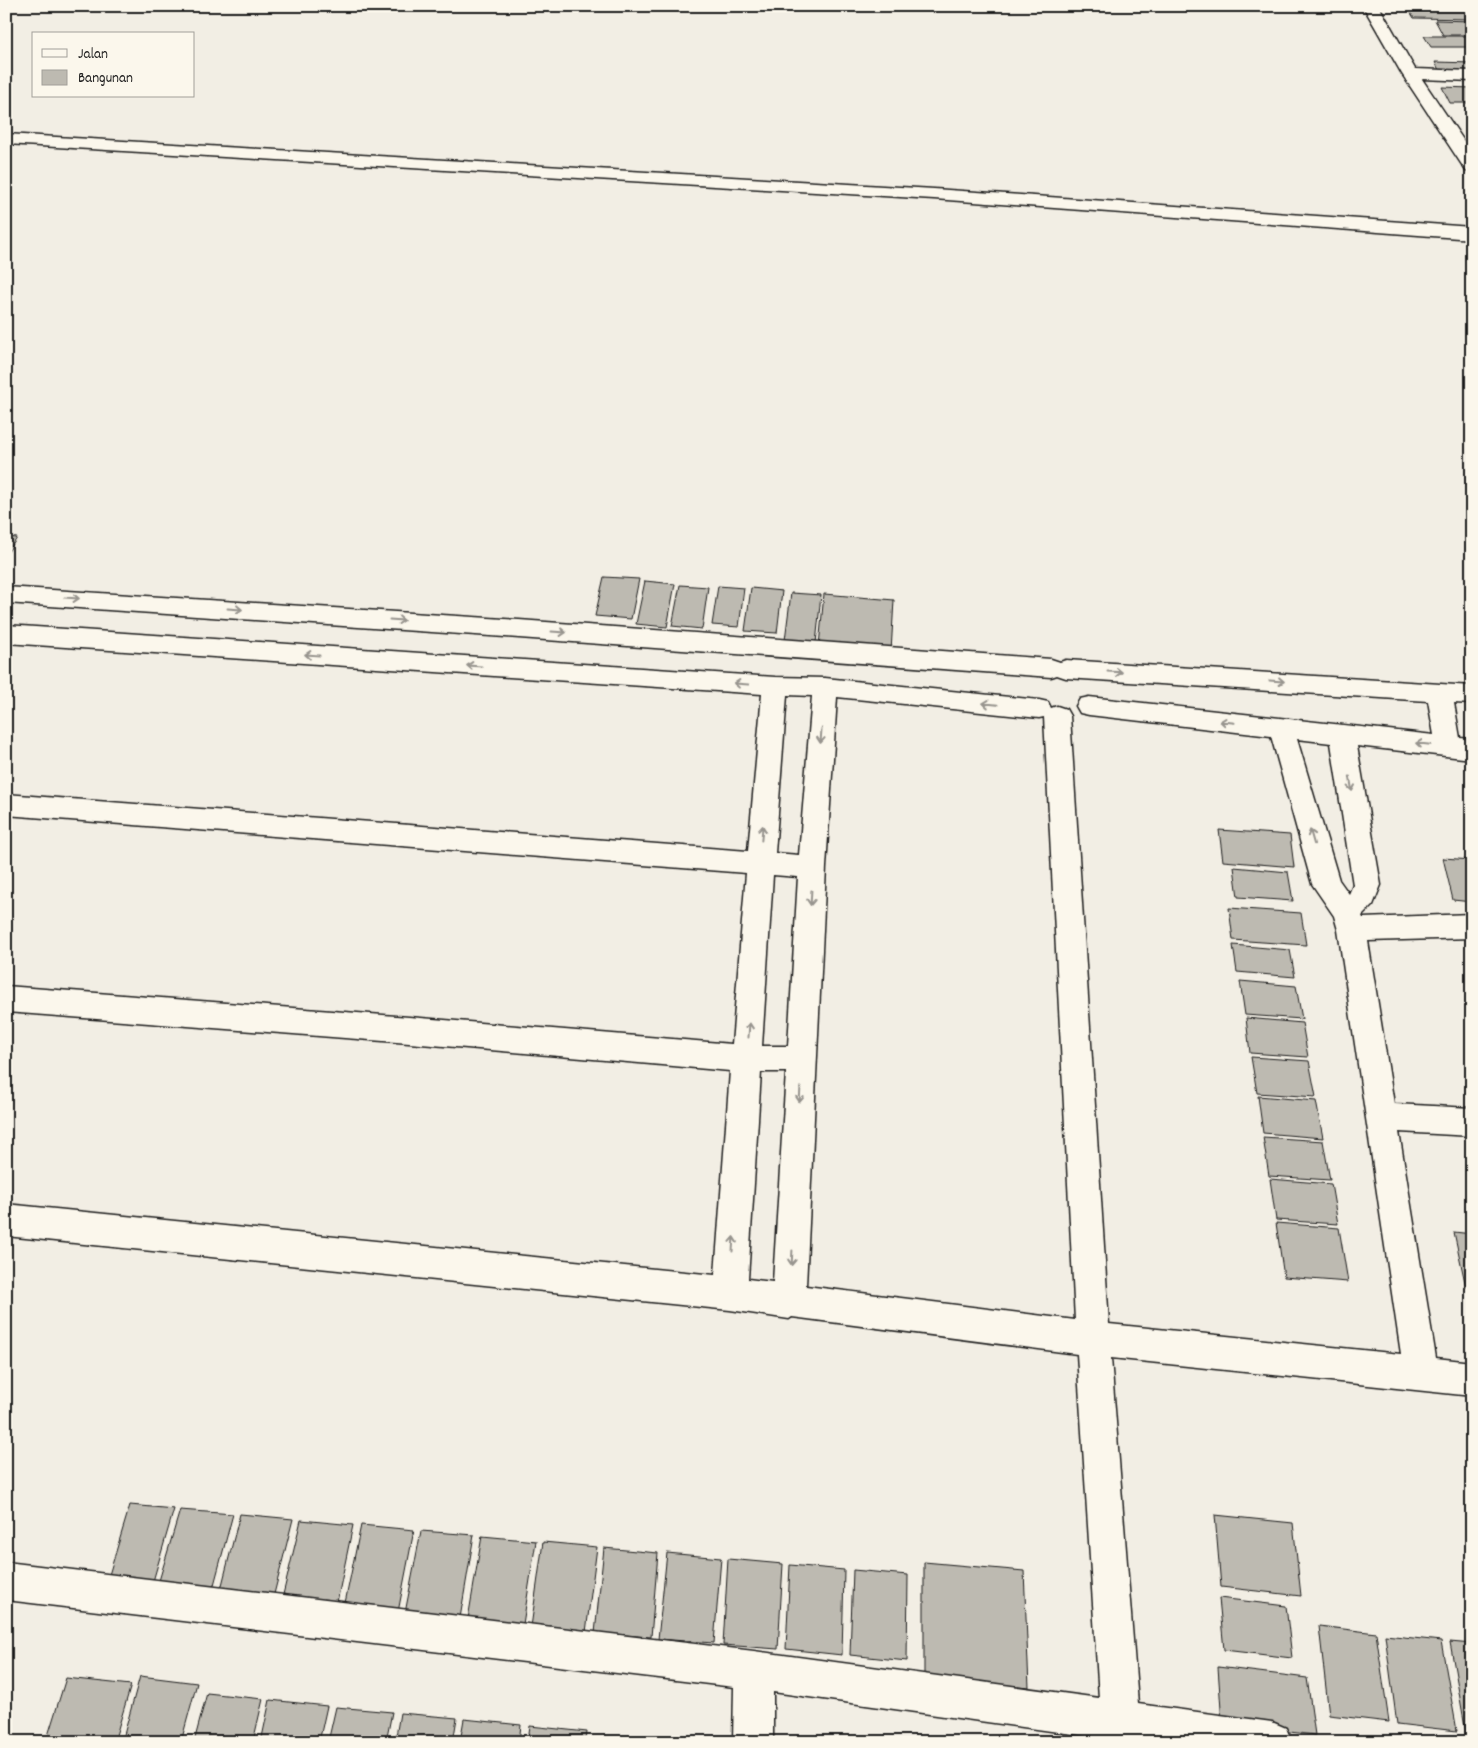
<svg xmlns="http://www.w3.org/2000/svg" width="1478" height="1748" viewBox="0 0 1478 1748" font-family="Dekko,sans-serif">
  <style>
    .building { fill: #bdbab1; stroke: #1c1c1c }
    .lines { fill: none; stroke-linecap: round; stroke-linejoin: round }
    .minor-casing { stroke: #1c1c1c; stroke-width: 3 }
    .minor { fill: #fbf7ec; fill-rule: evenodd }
    .oneway { stroke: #97948e }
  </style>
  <rect width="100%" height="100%" fill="#f2eee4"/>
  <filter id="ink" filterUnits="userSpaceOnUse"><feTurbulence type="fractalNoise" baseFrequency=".02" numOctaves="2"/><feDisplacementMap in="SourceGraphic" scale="10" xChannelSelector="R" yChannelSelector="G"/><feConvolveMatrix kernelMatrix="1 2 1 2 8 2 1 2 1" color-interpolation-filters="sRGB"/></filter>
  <g filter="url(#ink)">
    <!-- building -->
    <path class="building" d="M1415,6H1472V9L1416,8Z
      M1409,10H1470L1472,19L1414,18Z
      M1435,20L1472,21V35H1443Z
      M1424,36H1472V47H1431Z
      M1435,62L1472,63V72H1440Z
      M1442,87L1472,88V103H1450Z
      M6,537L17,538L6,555Z
      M604,577L639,579L631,619L595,616Z
      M645,581L675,584L667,627L636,624Z
      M680,585L708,587L702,629L672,626Z
      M718,586L744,588L739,627L712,625Z
      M751,588L782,591L777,633L745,631Z
      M791,593L821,595L816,643L785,640Z
      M824,594L894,600L891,652L819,646Z
      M1219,830L1290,835L1294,867L1223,861Z
      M1443,858L1472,860V902L1453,900Z
      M1234,867L1288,872L1293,901L1238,897Z
      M1229,908L1301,913L1306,945L1233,940Z
      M1233,945L1290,950L1295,977L1237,972Z
      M1240,981L1296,986L1302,1019L1245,1015Z
      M1246,1018L1302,1023L1308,1057L1250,1053Z
      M1251,1057L1309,1061L1316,1097L1257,1093Z
      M1258,1096L1316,1101L1323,1138L1263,1133Z
      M1263,1137L1323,1141L1330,1180L1269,1176Z
      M1270,1179L1331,1184L1338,1224L1276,1220Z
      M1276,1223L1339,1228L1348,1282L1284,1277Z
      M1454,1232L1472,1234V1287H1466Z
      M130,1505L174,1509L151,1588L106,1585Z
      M180,1510L233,1514L211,1596L156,1591Z
      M240,1514L293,1519L272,1602L219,1597Z
      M1215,1515L1293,1523L1301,1596L1221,1587Z
      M301,1520L353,1525L336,1607L281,1603Z
      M361,1525L414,1530L398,1612L344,1608Z
      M421,1531L474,1535L460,1618L405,1613Z
      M482,1536L536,1541L523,1624L468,1619Z
      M543,1542L597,1547L586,1632L531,1627Z
      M604,1548L658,1553L651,1637L595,1633Z
      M667,1553L721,1558L714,1643L658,1639Z
      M728,1559L783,1564L778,1649L723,1645Z
      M924,1562L1024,1571L1029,1687L924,1678Z
      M790,1565L844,1570L842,1655L786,1649Z
      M853,1570L908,1575L907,1661L850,1655Z
      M1219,1598L1286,1606L1292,1658L1224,1650Z
      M1319,1626L1376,1633L1389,1722L1329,1715Z
      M1385,1635L1441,1641L1457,1731L1397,1724Z
      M1450,1642L1472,1644V1732H1466Z
      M1218,1667L1307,1678L1315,1735L1222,1724Z
      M140,1676L197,1683L181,1742H122Z
      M66,1678L131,1685L114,1742H46Z
      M207,1693L263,1699L253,1742H194Z
      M270,1700L327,1706L319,1742H261Z
      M336,1707L392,1712L386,1742H328Z
      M400,1713L457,1718L453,1742H395Z
      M464,1719L521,1725L519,1742H460Z
      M530,1726L587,1732L586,1742H528Z"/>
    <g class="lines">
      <defs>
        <path id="minor" d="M1363,6H1379L1415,69L1472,71V81L1422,79L1472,153V172L1466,171L1402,74Z
          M6,134L934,189L1472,227V239L934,199L6,144Z
          M6,587L519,620L1051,659L1060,662L1066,660L1472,686V704L1454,703L1460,738L1472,739V759L1357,746L1381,885L1373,905L1362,916L1363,918L1472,914V938L1368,941L1394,1104L1472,1108V1136L1399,1132L1436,1358L1472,1362V1396L1111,1358L1138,1704L1272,1722L1286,1728L1292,1742H1101V1738L773,1692V1742H733L734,1687L6,1600V1562L754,1651L1099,1698L1077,1354L792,1317L789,1319L730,1310L6,1236V1204L715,1275L730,1071L409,1043L6,1012V986L409,1017L732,1044L746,873L6,815V794L748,851L762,694L6,643V625L775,677L825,678L1039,700L1048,702L1051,708L1057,706L1066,709L1070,716L1109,1324L1401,1354L1338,930L1334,916L1312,884L1271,736L1089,715L1080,713L1076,706L1080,699L1089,697L1434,735L1428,701L1066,678L1057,675L1051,677L519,638L6,603ZM787,695L812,696L799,855L775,853ZM837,697L1039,718L1044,717L1075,1320L806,1286L826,867ZM1297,739L1331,743L1353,885L1349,894L1339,880ZM773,875L798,877L788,1046H762ZM761,1072H786L773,1282L748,1279Z"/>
      </defs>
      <!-- minor casing -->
      <use href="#minor" class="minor-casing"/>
      <!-- minor -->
      <use href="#minor" class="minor"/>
    </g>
    <!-- one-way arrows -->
    <defs><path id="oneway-shaft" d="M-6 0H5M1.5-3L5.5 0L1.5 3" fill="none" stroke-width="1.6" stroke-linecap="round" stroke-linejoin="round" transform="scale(1.25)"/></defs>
    <g class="oneway">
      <use href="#oneway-shaft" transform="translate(72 598) rotate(4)"/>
      <use href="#oneway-shaft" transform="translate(235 609) rotate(4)"/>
      <use href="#oneway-shaft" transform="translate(397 620) rotate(4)"/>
      <use href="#oneway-shaft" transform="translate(559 632) rotate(4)"/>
      <use href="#oneway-shaft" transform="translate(312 655) rotate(-176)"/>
      <use href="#oneway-shaft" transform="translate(474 666) rotate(-176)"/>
      <use href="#oneway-shaft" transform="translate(1115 672) rotate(3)"/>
      <use href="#oneway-shaft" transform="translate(1277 681) rotate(4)"/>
      <use href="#oneway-shaft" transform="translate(741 684) rotate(-176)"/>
      <use href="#oneway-shaft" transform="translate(990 704) rotate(-174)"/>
      <use href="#oneway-shaft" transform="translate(1227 722) rotate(-174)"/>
      <use href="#oneway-shaft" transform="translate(821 736) rotate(94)"/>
      <use href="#oneway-shaft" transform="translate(1423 744) rotate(-174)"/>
      <use href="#oneway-shaft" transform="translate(1351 784) rotate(81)"/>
      <use href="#oneway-shaft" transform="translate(762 833) rotate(-85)"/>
      <use href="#oneway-shaft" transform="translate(1312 837) rotate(-106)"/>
      <use href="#oneway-shaft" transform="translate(811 898) rotate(93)"/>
      <use href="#oneway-shaft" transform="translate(749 1030) rotate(-86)"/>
      <use href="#oneway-shaft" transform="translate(800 1095) rotate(93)"/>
      <use href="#oneway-shaft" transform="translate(733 1244) rotate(-86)"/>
      <use href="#oneway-shaft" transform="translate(792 1258) rotate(93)"/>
    </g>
  </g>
  <!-- margin -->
  <rect width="1478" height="1748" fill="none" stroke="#fbf7ec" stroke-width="25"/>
  <rect x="12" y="12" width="1453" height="1723" fill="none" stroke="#1c1c1c" stroke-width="2" filter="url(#ink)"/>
  <!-- legend -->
  <rect x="32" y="32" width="162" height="65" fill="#fbf7ec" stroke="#a29f99"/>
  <rect x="42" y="49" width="25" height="8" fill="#fbf7ec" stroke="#a29f99"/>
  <text x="78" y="58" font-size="15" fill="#1c1c1c">Jalan</text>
  <rect x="42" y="70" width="25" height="15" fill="#bdbab1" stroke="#a29f99"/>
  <text x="78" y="82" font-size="15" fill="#1c1c1c">Bangunan</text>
</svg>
